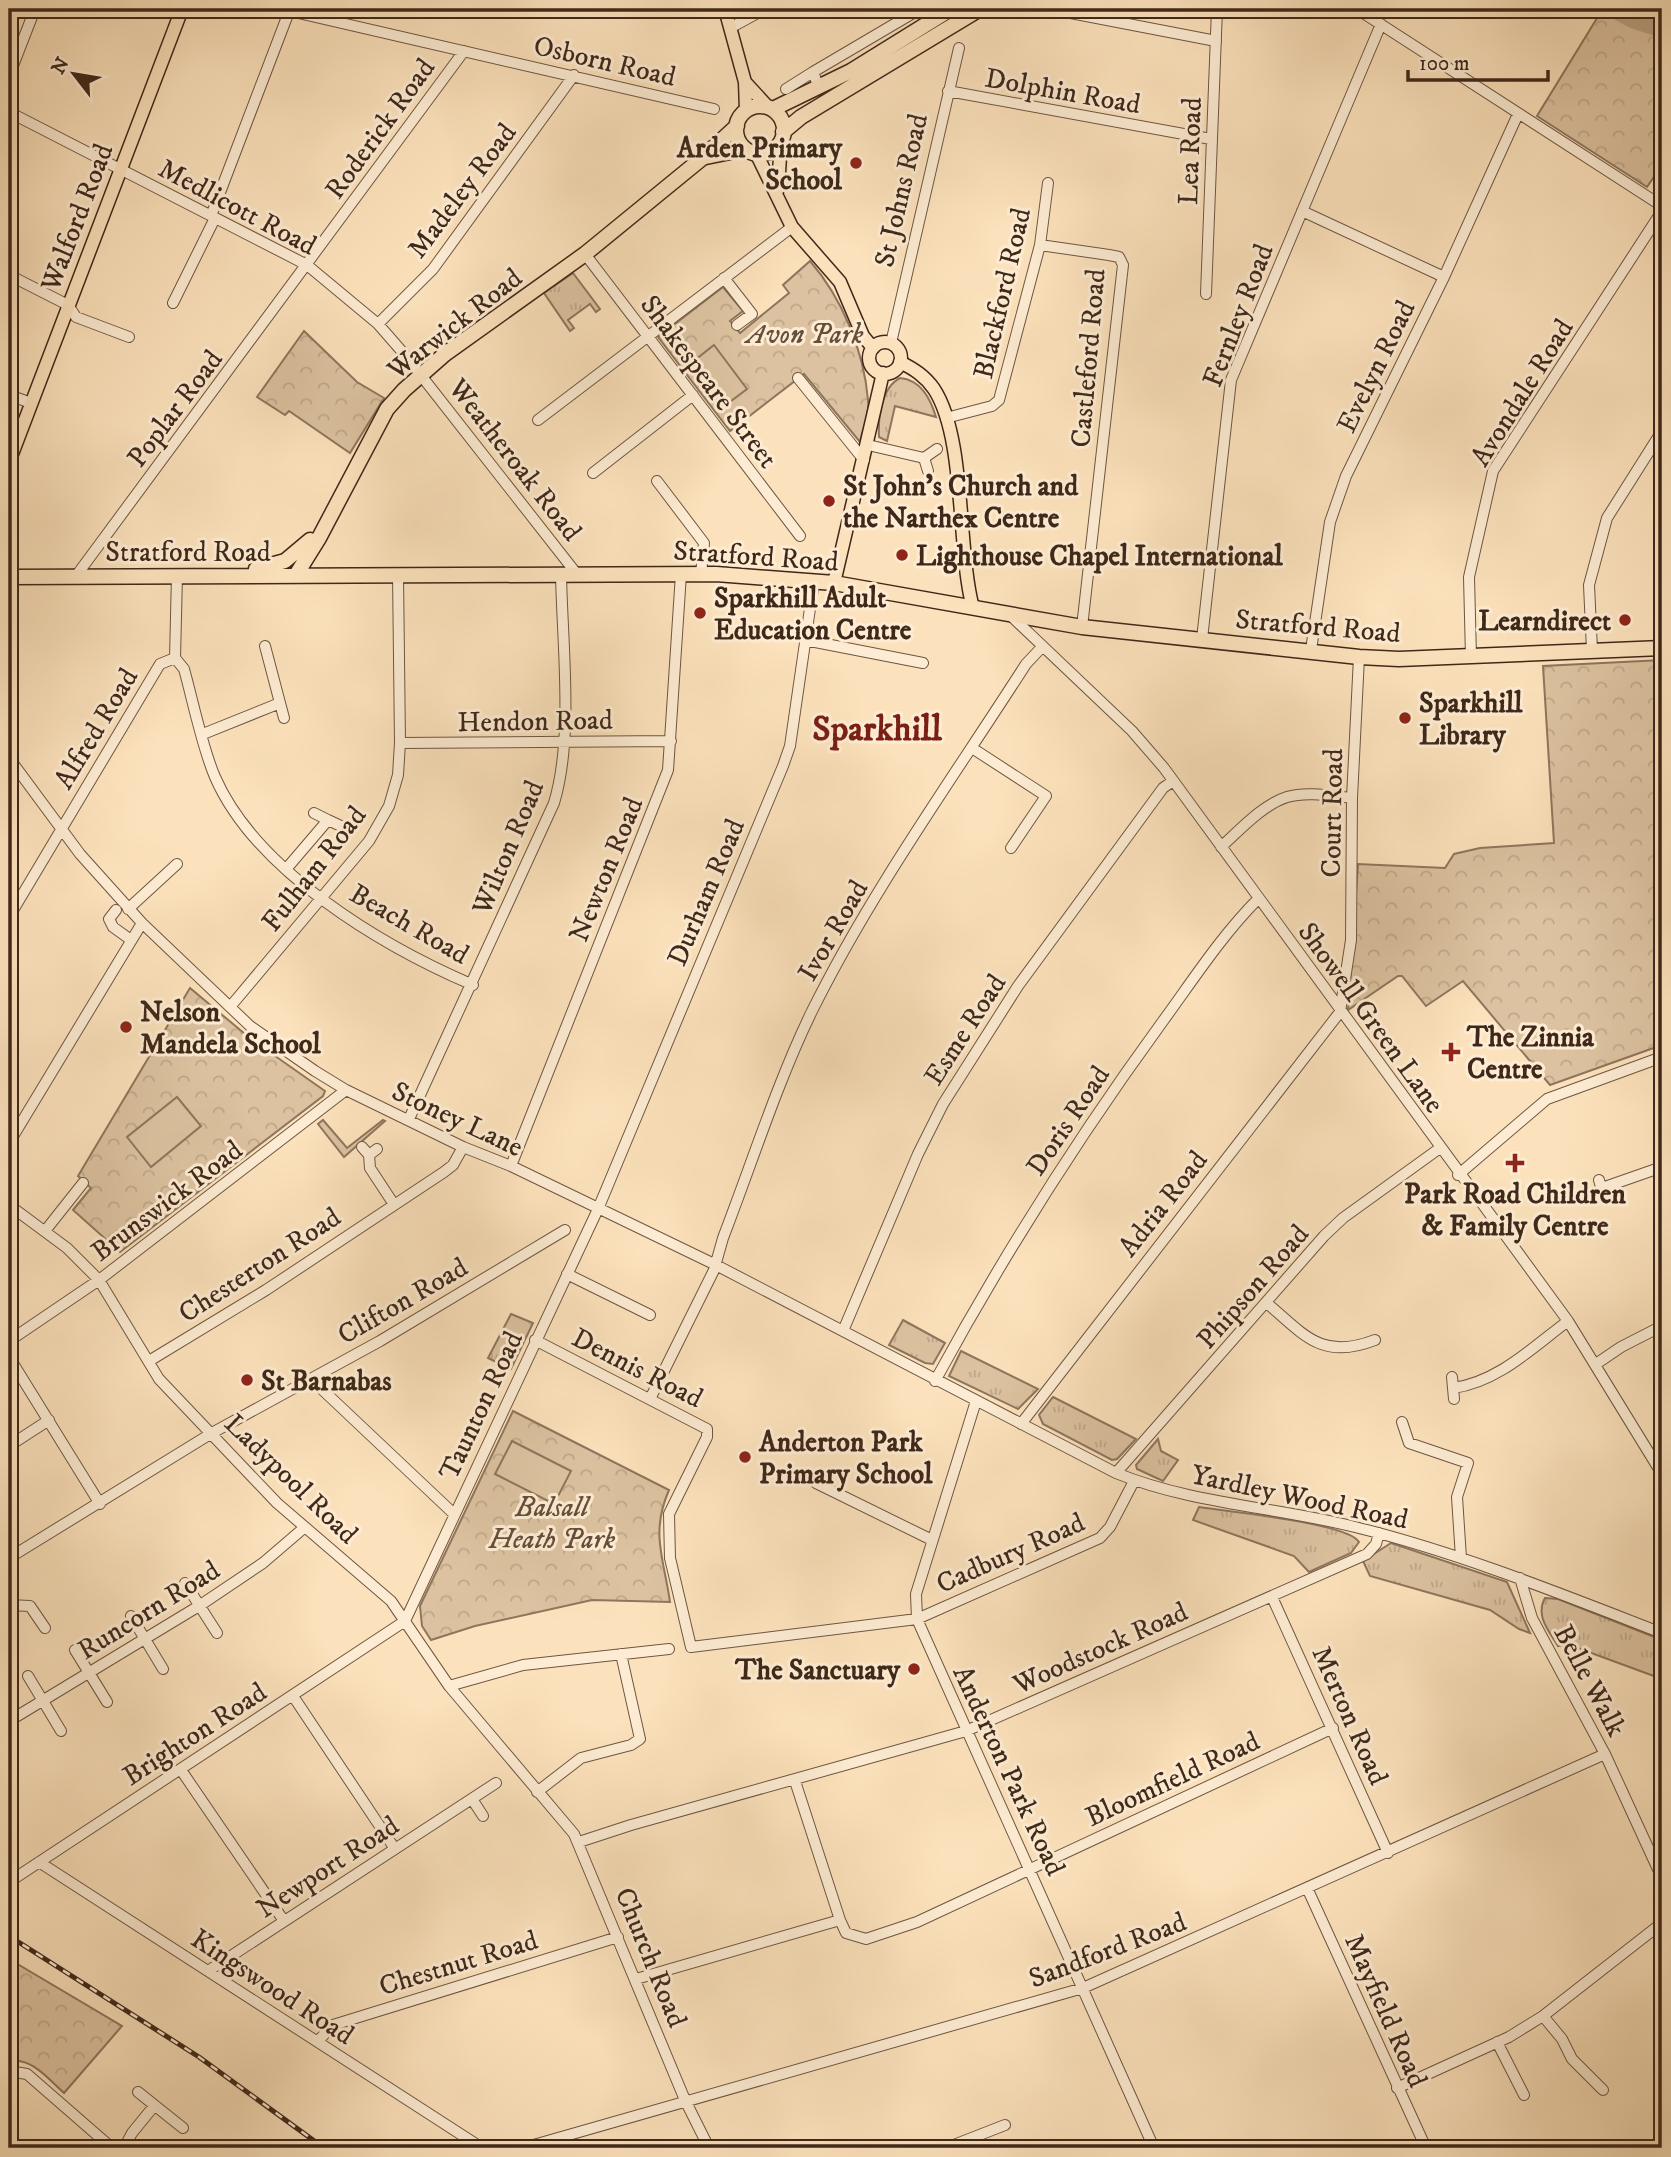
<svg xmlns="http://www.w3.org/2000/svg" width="1671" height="2157" viewBox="0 0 1671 2157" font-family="'IM FELL DW Pica',serif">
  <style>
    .grass { fill: url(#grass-tufts); stroke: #8e755d; stroke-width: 2 }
    .park { fill: url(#park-crowns); stroke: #8e755d; stroke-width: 2 }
    .garden { fill: #dcc2a0; stroke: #8e755d; stroke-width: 2 }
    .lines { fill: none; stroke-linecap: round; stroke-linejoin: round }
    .river { stroke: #bca385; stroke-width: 18 }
    .minor-casing { stroke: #6e5642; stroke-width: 12 }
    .major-casing { stroke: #3f281a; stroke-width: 15 }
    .highway-casing { stroke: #3f281a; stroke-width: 17 }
    .minor { stroke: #fdecd3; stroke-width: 10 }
    .major { stroke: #fce2bc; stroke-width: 12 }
    .highway { stroke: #fce2bc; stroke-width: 14 }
    .rail-casing { stroke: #3f281a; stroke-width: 5 }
    .rail { stroke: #fdecd3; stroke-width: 2.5; stroke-dasharray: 8; stroke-linecap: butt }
    .poi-dot { fill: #8f2418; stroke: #fdecd3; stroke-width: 2.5 }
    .labels { text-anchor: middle; stroke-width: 6; stroke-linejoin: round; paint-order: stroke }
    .street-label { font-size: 28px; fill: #3f281a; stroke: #fdecd3 }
    .poi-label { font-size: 28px; font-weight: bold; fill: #3f281a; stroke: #fdecd3; text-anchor: start }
    .park-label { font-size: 28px; font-style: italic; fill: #664e3c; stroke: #fdecd3 }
    .district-label { font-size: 35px; font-weight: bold; fill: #7a1f14; stroke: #fdecd3 }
  </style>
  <defs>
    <pattern id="grass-tufts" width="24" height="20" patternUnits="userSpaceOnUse" patternTransform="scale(1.75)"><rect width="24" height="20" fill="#dcc2a0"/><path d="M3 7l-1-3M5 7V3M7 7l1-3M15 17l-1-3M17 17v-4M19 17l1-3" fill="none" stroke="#bea789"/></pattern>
    <pattern id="park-crowns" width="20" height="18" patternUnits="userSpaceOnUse" patternTransform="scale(1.75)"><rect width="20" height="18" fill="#dcc2a0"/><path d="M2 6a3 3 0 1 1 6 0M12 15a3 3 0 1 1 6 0" fill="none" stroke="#bea789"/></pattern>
  </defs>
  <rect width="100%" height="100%" fill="#fce2bc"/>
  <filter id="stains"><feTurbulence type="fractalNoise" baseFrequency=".00286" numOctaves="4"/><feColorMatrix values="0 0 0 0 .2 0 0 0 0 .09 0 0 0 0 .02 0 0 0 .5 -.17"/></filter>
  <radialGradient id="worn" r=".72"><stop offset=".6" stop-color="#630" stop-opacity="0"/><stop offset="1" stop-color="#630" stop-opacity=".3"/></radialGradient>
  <!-- grass -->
  <path class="grass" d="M573,273L600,309L596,312L590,304L568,320L574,328L570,331L544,293Z
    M900,378C921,380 930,398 936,417L895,406L887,441L879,437C878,418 881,388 900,378Z
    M323,1120L347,1148L383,1120L385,1121L344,1157L318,1124Z
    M511,1314L533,1323L511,1369L488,1358Z
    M903,1320L945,1343L933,1364L925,1363L889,1345Z
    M961,1351L1038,1389L1018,1409L949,1376Z
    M1053,1397L1136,1439L1117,1459L1112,1460L1043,1424L1039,1415Z
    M1158,1439L1161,1451L1178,1460L1163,1481L1137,1469L1136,1465Z
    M1199,1507C1225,1511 1348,1523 1359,1542L1351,1553L1309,1572L1294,1556L1193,1520Z
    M1391,1543L1507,1582L1530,1633L1519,1629L1490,1610L1370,1576L1363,1561Z
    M1545,1598L1558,1599L1662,1640V1679L1567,1644L1558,1646C1549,1631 1535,1616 1545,1598Z"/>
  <!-- park -->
  <path class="park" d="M1602,10L1662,35V165L1647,187L1537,116Z
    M810,261C842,298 864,351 868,400C870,413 863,429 860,442L804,374L730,431L658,337L723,287L743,311L730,321L740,333L789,293L783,285Z
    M304,331L357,382L384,398L350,453L289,411L285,415L257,397Z
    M1662,660V1045L1550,1085L1463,981L1426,1006L1402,976H1398L1348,1010L1358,864L1445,868L1454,854L1480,848L1554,843L1543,666Z
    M190,988L251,1039L325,1091L323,1096L120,1252L73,1210L91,1188L78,1176Z
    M513,1411L669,1490C650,1533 664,1559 670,1602L592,1600L475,1626L431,1640L422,1626L420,1606Z
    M9,1959L122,2026L64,2093C49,2080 31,2056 9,2062Z"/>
  <!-- garden -->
  <path class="garden" d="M714,345L747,389L723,407L690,364Z
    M177,1097L201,1126L151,1167L127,1137Z
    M512,1441L571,1471L554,1504L495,1474Z"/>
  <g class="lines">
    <!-- river -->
    <path class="river" d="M1614,9L1632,19L1662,29"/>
    <defs>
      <path id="minor" d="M281,9L714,109
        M1050,9L1216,41
        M1357,9L1662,206
        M1121,22L1123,9
        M730,28L765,9
        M9,76L35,9
        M819,88L813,72L920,9
        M786,89L813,72
        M948,91L1211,139
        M9,112L307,265L378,324L405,355L576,573
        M1660,182L1662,178
        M1302,211L1444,277
        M211,216L290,9
        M1040,245L1109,255L1119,257L1123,265L1082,627
        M585,254L800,536
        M9,275L68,305L76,317L129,337
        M724,278L752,314L737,325
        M1206,294L1217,9
        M173,303L215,218
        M378,324L433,269L574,75
        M891,343L959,48
        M798,378L864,460
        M9,395L31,403
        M946,418L992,406L999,400L1040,245L1048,183
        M538,420L792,227
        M868,445L924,458
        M928,471L924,458L937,449
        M593,473L693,395
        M657,481L704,543L701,574
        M76,576L464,51
        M1010,615L1132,731L1164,768L1568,1321L1662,1474
        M1202,639L1231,380L1381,24
        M805,640L923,663
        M1311,650L1330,522L1346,476L1444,277L1518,114
        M1592,650L1589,585L1607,518L1662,431
        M1471,657L1469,577L1493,471L1662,211
        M175,658L184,669C193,701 202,747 215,777C256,871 382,946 473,985
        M175,658L177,575
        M280,703L284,718
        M203,734L280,703L265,646
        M400,743L671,741
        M972,748L1046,796L1011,848
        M9,758L80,854L142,923L250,1026L315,1071L346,1090L463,1147L511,1166L714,1264L1116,1473C1192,1504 1276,1507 1355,1527C1460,1553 1561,1594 1662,1633
        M328,820L343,827
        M1221,847C1240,830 1262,805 1287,797C1307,791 1332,796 1352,798
        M287,868L328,820L314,813
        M128,909L177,864
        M116,910L109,919L113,927L131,940
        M9,917L160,664L175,658
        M230,1007L369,841L389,806L398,775L400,743L398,574
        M409,1119L554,803C574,737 562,643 561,573
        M9,1143L142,923
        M362,1147L369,1155
        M377,1149L369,1155L370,1168L393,1203
        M511,1166L668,770L681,574
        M1458,1175L1547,1099L1662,1057
        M1599,1180L1604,1198
        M1602,1188L1662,1167
        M9,1205L67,1248L99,1280L159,1379L277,1503L391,1601L449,1686L574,1834L685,2100L709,2148
        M45,1231L83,1183
        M567,1274L650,1315
        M1268,1304C1306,1337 1323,1360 1375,1340
        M843,1331L918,1154L943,1104L1018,986L1163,788L1173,781
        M535,1340L707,1429V1437L669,1514L670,1558L691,1647L917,1619L1100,1538L1110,1527L1134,1481
        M9,1341L99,1280L346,1090
        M9,1357L100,1504
        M149,1361L266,1290L444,1172L453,1165L463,1147
        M1596,1364L1621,1347L1662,1326
        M1452,1377L1454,1399
        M311,1379L454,1514
        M935,1381C1003,1256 1079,1136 1163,1021C1193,980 1222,935 1258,899
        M1453,1388C1498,1382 1533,1347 1568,1321
        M650,1399L714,1270L723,1238C752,1163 777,1083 812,1011C872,890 953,778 1026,664L1042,647
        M976,1401L916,1594L917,1619L1154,2148
        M1402,1422L1409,1443L1468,1463L1457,1497L1461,1558
        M1021,1424L1340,1012L1351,940L1352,798L1359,657
        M9,1446L49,1420
        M1116,1473L1324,1236L1343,1218L1440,1148
        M816,1483L932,1540
        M9,1558L212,1433L380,1341L565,1230
        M1520,1578L1532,1618L1605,1754L1662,1878
        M185,1583L217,1633
        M1272,1597L1388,1853
        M9,1605L30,1606L45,1628
        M131,1616L163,1669
        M405,1621L598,1209L783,766L790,746L814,581
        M75,1650L107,1702
        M28,1676L61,1731
        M449,1686L523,1665L669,1649
        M293,1696L395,1849
        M9,1721L199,1606L263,1563L305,1527
        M181,1770L284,1921
        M795,1781L840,1920
        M537,1792L581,1758L631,1745L640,1739L621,1654
        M472,1799L483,1816
        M579,1842L631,1825L966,1731L1367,1554L1376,1544L1379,1533
        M39,1862L482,2148
        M9,1882L405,1621
        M1308,1890L1426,2148
        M208,1971L496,1783
        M636,1979L840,1920L846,1933L866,1939L917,1922L1333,1728
        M1543,2016L1562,2039L1572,2059L1603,2090
        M318,2041L333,2025L618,1937
        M1497,2042L1524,2095
        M9,2071L27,2074L112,2148
        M1397,2088L1509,2037L1543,2016L1662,1923
        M138,2092L183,2128
        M124,2148L132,2133L154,2106
        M523,2148L1083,1988L1605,1754
        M946,2148L1005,2125"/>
      <path id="major" d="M725,9L745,82L746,110
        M745,82L767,106
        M757,155L792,227L840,282L863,336L873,348
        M778,189L781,140
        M869 358a16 16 0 1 1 32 0a16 16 0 1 1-32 0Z
        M900,362C914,369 925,376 934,389C966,438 957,549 973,608
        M9,462L182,9
        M834,583L883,373"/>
      <path id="highway" d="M736 130a24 24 0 1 1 48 0a24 24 0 1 1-48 0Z
        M773,109L851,71L951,9
        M783,132L801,117L980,9
        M706,157L745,149
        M256,569L285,561L310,540
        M296,575L319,538L387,409L404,390L445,354L585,254L700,160L737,126
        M9,577L716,574L834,583L1082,627L1359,657L1399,659L1662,648"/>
    </defs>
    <!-- minor casing -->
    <use href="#minor" class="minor-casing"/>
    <!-- major casing -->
    <use href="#major" class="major-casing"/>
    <!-- highway casing -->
    <use href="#highway" class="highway-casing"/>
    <!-- minor -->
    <use href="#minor" class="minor"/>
    <!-- major -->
    <use href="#major" class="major"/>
    <!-- highway -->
    <use href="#highway" class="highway"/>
    <defs>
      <path id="rail" d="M9,1936L199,2057L324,2148"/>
    </defs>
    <!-- rail casing -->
    <use href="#rail" class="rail-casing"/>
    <!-- rail -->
    <use href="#rail" class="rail"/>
  </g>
  <!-- markers -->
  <g class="poi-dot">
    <circle cx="856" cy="163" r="7"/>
    <circle cx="829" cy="501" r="7"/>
    <circle cx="902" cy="555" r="7"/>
    <circle cx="700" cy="613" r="7"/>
    <circle cx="1625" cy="620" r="7"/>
    <circle cx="1405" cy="718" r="7"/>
    <circle cx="126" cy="1027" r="7"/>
    <path d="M1447.5 1041.5h7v7h7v7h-7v7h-7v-7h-7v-7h7z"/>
    <path d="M1511.5 1152.5h7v7h7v7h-7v7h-7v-7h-7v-7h7z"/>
    <circle cx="247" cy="1380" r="7"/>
    <circle cx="745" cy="1457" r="7"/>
    <circle cx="914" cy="1669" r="7"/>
  </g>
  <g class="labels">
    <!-- street labels -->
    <g class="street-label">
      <text transform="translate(605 60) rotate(13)" y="10">Osborn Road</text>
      <text transform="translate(1063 90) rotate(10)" y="10">Dolphin Road</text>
      <text transform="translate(379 128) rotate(-54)" y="10">Roderick Road</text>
      <text transform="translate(1189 151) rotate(-88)" y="10">Lea Road</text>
      <text transform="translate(461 190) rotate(-53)" y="10">Madeley Road</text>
      <text transform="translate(900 190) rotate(-77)" y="10">St Johns Road</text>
      <text transform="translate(238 206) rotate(28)" y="10">Medlicott Road</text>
      <text transform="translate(76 217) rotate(-69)" y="10">Walford Road</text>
      <text transform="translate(1001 293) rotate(-77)" y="10">Blackford Road</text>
      <text transform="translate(1237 315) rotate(-69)" y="10">Fernley Road</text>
      <text transform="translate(454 323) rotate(-38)" y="10">Warwick Road</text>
      <text transform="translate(1087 358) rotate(-85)" y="10">Castleford Road</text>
      <text transform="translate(1375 366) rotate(-64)" y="10">Evelyn Road</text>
      <text transform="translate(710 381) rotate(53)" y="10">Shakespeare Street</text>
      <text transform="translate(1521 392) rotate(-58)" y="10">Avondale Road</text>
      <text transform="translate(174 408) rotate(-53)" y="10">Poplar Road</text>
      <text transform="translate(516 459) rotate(52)" y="10">Weatheroak Road</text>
      <text x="188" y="561">Stratford Road</text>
      <text transform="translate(756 555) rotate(4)" y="10">Stratford Road</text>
      <text transform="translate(1318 625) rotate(5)" y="10">Stratford Road</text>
      <text transform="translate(535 720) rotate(-1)" y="10">Hendon Road</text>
      <text transform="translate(95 728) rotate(-59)" y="10">Alfred Road</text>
      <text transform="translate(1331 813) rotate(-89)" y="10">Court Road</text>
      <text transform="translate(507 847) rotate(-67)" y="10">Wilton Road</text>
      <text transform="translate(313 868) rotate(-52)" y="10">Fulham Road</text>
      <text transform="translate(605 869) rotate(-68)" y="10">Newton Road</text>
      <text transform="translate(705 892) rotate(-67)" y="10">Durham Road</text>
      <text transform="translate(410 923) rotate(30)" y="10">Beach Road</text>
      <text transform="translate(832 930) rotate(-60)" y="10">Ivor Road</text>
      <text transform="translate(1372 1017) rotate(54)" y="10">Showell Green Lane</text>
      <text transform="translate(964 1029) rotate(-57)" y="10">Esme Road</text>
      <text transform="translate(458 1118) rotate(25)" y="10">Stoney Lane</text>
      <text transform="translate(1067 1120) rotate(-56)" y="10">Doris Road</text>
      <text transform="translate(166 1200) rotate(-37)" y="10">Brunswick Road</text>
      <text transform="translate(1162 1203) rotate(-52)" y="10">Adria Road</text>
      <text transform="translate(259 1264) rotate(-33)" y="10">Chesterton Road</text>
      <text transform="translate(1252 1286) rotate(-49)" y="10">Phipson Road</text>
      <text transform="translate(402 1300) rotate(-30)" y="10">Clifton Road</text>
      <text transform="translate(638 1367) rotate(27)" y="10">Dennis Road</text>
      <text transform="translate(480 1405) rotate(-65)" y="10">Taunton Road</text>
      <text transform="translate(292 1478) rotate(44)" y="10">Ladypool Road</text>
      <text transform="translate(1300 1496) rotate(12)" y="10">Yardley Wood Road</text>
      <text transform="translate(1010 1552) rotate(-24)" y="10">Cadbury Road</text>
      <text transform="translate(148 1609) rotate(-32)" y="10">Runcorn Road</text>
      <text transform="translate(1100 1647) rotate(-24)" y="10">Woodstock Road</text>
      <text transform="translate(1591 1680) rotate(62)" y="10">Belle Walk</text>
      <text transform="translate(1351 1715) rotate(66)" y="10">Merton Road</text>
      <text transform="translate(194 1733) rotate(-33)" y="10">Brighton Road</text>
      <text transform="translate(1010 1770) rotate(65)" y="10">Anderton Park Road</text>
      <text transform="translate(1172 1778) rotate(-25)" y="10">Bloomfield Road</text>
      <text transform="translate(327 1866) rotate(-33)" y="10">Newport Road</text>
      <text transform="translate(1107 1949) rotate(-21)" y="10">Sandford Road</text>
      <text transform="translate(652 1957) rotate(68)" y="10">Church Road</text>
      <text transform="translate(458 1962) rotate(-17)" y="10">Chestnut Road</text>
      <text transform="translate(273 1986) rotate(33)" y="10">Kingswood Road</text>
      <text transform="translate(1387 2010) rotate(66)" y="10">Mayfield Road</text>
    </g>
    <!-- poi labels -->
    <g class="poi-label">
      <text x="842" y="157" text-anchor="end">Arden Primary<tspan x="842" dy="32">School</tspan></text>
      <text x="843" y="495">St John's Church and<tspan x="843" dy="32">the Narthex Centre</tspan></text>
      <text x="916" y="565">Lighthouse Chapel International</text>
      <text x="714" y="607">Sparkhill Adult<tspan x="714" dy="32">Education Centre</tspan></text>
      <text x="1611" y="630" text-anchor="end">Learndirect</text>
      <text x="1419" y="712">Sparkhill<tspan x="1419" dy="32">Library</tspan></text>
      <text x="140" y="1021">Nelson<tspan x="140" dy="32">Mandela School</tspan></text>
      <text x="1467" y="1046">The Zinnia<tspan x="1467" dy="32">Centre</tspan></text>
      <text x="1515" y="1203" text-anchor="middle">Park Road Children<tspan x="1515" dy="32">&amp; Family Centre</tspan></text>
      <text x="261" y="1390">St Barnabas</text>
      <text x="759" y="1451">Anderton Park<tspan x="759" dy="32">Primary School</tspan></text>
      <text x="900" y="1679" text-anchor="end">The Sanctuary</text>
    </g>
    <!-- park labels -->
    <g class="park-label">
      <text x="805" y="343">Avon Park</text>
      <text x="552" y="1516">Balsall<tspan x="552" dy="32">Heath Park</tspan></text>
    </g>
    <!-- district labels -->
    <g class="district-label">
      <text x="877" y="740">Sparkhill</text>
    </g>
  </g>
  <!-- margin -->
  <rect width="1671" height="2157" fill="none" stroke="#fce2bc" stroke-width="35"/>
  <rect x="10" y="10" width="1650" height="2136" fill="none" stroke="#3f281a" stroke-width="3.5"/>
  <rect x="18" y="18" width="1636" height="2122" fill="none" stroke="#3f281a" stroke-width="2"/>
  <!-- north arrow -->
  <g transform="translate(74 74) rotate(301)" stroke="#fdecd3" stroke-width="5" paint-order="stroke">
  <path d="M0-5L12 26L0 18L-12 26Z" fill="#3f281a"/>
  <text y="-10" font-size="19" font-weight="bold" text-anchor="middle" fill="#3f281a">N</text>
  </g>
  <!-- scale -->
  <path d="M1408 70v10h140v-10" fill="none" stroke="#3f281a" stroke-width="3.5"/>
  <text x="1419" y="70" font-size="21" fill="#3f281a" stroke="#fdecd3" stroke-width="5" paint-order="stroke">100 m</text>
  <rect width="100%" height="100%" filter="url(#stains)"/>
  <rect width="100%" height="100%" fill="url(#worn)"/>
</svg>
